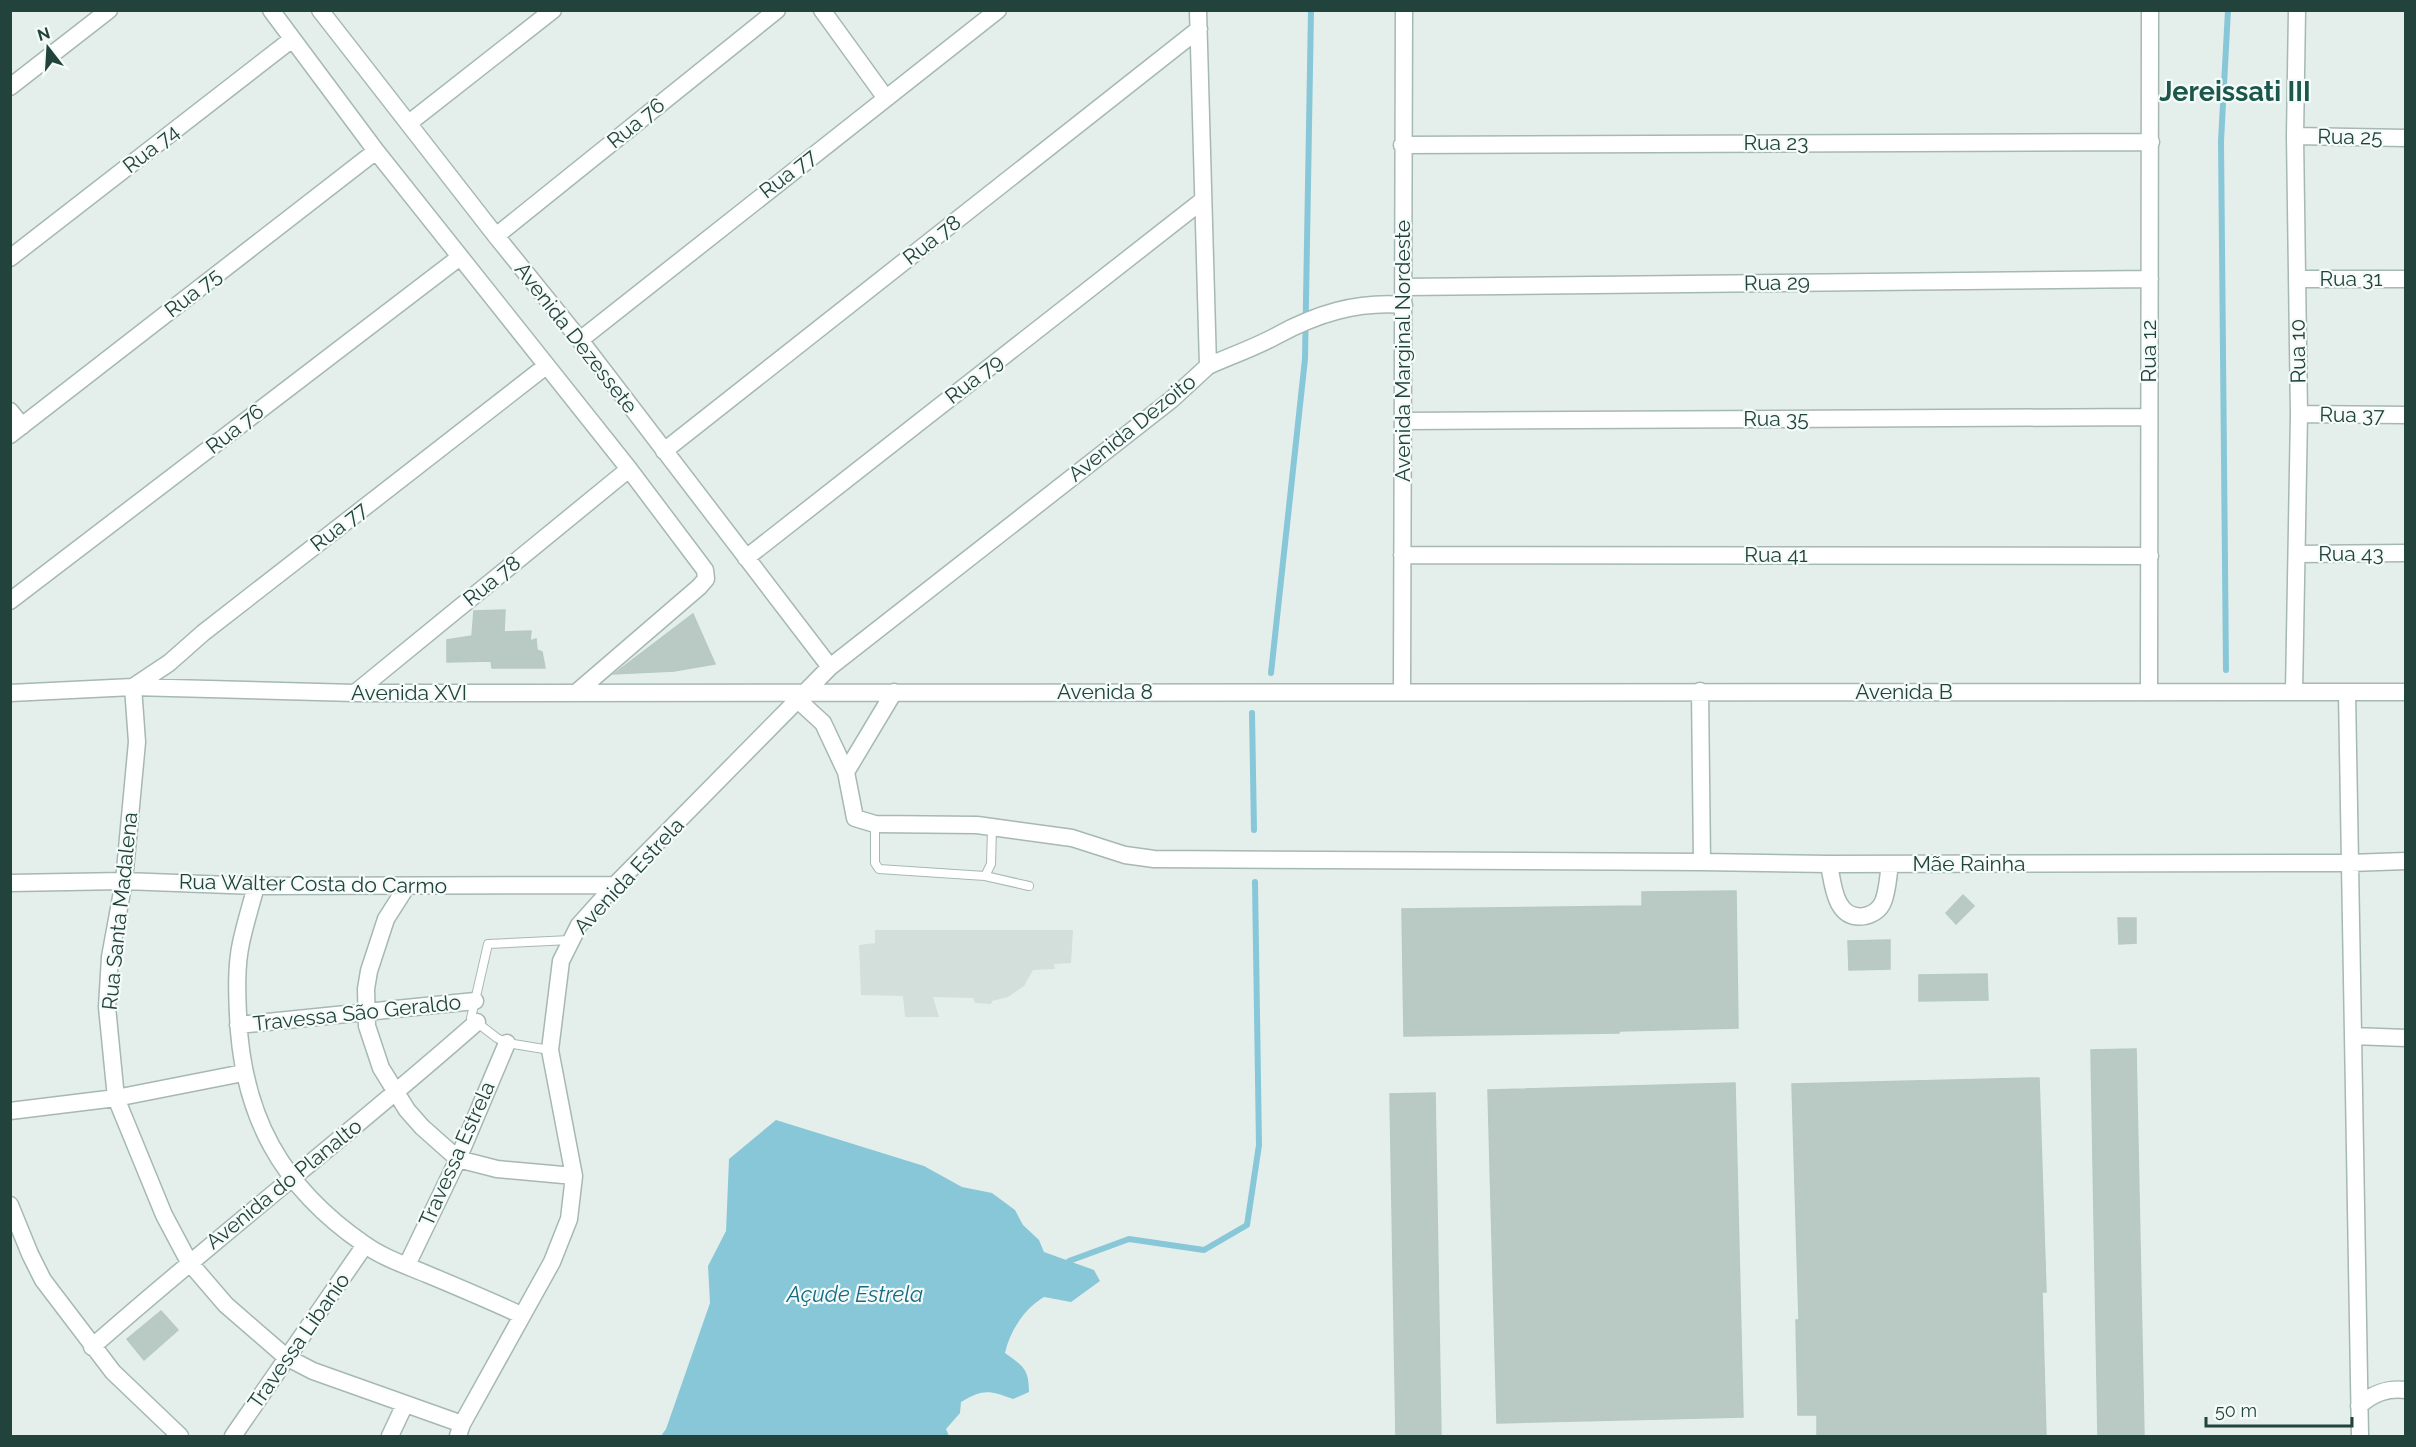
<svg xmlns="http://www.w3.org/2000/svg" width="2416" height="1447" viewBox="0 0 2416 1447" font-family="Raleway,sans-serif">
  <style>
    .built { fill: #d2dfda }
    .water { fill: #88c7d8 }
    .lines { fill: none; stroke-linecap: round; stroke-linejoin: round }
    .stream { stroke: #88c7d8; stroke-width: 6 }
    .building { fill: #b9cac4; stroke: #b6c9c2; stroke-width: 1.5 }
    .service-casing { stroke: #a6b8b3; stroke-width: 10 }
    .minor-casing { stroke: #a6b8b3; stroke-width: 19 }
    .service { stroke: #fff; stroke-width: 8 }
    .minor { stroke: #fff; stroke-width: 16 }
    .labels { text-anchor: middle; stroke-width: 4.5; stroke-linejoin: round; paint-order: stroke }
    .street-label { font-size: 21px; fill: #21433c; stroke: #f5fbf8 }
    .water-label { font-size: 22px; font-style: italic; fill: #166b85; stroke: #f5fbf8 }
    .district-label { font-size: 27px; font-weight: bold; fill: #1b574c; stroke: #f5fbf8 }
  </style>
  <rect width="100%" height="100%" fill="#e4efeb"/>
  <!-- built -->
  <path class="built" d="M875,930H1073L1071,963L1054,964L1055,969L1033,970L1024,986L1008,997L992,1001L991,1004L975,1003L973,998L933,997L939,1017H905L903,996L861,995L859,945L875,943Z"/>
  <!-- water -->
  <path class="water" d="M776,1120L924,1166L962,1187L992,1193L1015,1210L1023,1225L1039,1240L1044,1252L1094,1270L1100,1281L1071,1302L1044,1297C1024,1309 1010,1331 1005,1353C1023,1366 1029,1369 1029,1392L1013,1399C989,1390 983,1389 961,1402L960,1413L946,1429L949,1436H661L666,1429L710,1303L708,1266L726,1231L729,1159Z"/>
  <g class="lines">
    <!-- stream -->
    <path class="stream" d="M2226,670L2221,141L2228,10
      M1271,673L1305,359L1311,10
      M1252,713L1254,830
      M1069,1261L1129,1239L1204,1250L1247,1225L1259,1145L1255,882"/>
  </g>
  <!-- building -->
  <path class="building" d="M505,610L504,632L531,631L530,641L536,639L537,650L542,652L545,668H492L491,661L447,662V640L472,636L474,611Z
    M693,614L715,664L674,671L614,674Z
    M1736,891L1738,1028L1619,1031V1033L1404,1036L1402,909L1642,906V892Z
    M1963,895L1974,906L1956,924L1946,913Z
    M2118,918H2136V943L2119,944Z
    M1890,940V969L1849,970L1848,941Z
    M1987,974L1988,1000L1919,1001V975Z
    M2136,1049L2144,1437H2098L2091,1050Z
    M2039,1078L2046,1292H2042L2046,1437H1817V1415H1798L1796,1320H1799L1792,1084Z
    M1735,1083L1743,1417L1497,1423L1488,1090Z
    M1435,1093L1441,1437H1396L1390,1094Z
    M161,1311L178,1330L144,1360L127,1339Z"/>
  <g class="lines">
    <defs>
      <path id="service" d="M875,824V863L879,869L985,876L1029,886
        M985,876L991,864L992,828
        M550,1050L507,1043L497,1038L471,1018L488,944L570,940"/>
      <path id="minor" d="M271,10L376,151L629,469L705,570L706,579L699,587L577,692
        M320,10L496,236L580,340L830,667
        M822,10L885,97
        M10,87L109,10
        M409,123L553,10
        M2295,136L2406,138
        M1402,145L2151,142
        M496,236L777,10
        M10,258L291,40
        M2297,279H2406
        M1404,287L2150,279
        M580,340L998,10
        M1208,366C1230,356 1254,348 1276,336C1316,314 1357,301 1404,305
        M10,411L22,426
        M2299,414L2406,415
        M1403,421L2149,417
        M10,435L376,151
        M664,451L1199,29
        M2297,554L2406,553
        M1402,555L2150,556
        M746,558L1203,200
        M10,601L460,257
        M1402,691L1404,10
        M1700,691L1702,862L1829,864L2350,863L2406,861
        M2149,692L2150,10
        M2294,692L2299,414L2295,136L2297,10
        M2347,692L2360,1436
        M10,693L133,687L355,693L2406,692
        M355,693L629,469
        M799,701L823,723L846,772L855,818L875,824L977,825L1072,838L1125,855L1154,859L1702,862
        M846,772L894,692
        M1829,864C1833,885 1835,921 1865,916C1873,914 1880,909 1883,902C1888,890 1888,876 1890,864
        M10,883L124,881L256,886L615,885
        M256,886C251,905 245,924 241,943C236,966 237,992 238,1015C242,1115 281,1187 364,1244C383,1258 408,1266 429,1275C460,1288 491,1301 521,1315
        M407,886L386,919L369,971L366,989L367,1026L381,1068L407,1110L422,1127L458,1159L497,1169L574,1176
        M238,1025L475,1001
        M2353,1036L2406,1038
        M10,1111L116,1098L243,1073
        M10,1205L30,1254L43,1280L113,1372L180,1436
        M407,1265L458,1159L507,1043
        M92,1347C218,1236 351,1133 477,1022
        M2359,1406C2373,1393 2387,1388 2406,1390
        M462,1424L313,1371L286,1357L226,1305L189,1262L164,1215L116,1098L107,1007L110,957L124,881L137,742L133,687L169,663L203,633L546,366
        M233,1436L365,1245
        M390,1436L405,1404
        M458,1436L462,1424L552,1262L569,1219L574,1176L550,1050L561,961L579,925L615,885L830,667L1171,400L1208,366L1198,10"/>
    </defs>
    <!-- service casing -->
    <use href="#service" class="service-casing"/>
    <!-- minor casing -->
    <use href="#minor" class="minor-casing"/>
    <!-- service -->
    <use href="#service" class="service"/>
    <!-- minor -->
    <use href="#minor" class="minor"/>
  </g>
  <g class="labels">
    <!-- street labels -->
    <g class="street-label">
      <text transform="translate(636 123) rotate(-39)" y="7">Rua 76</text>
      <text transform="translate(2350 137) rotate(1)" y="7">Rua 25</text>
      <text x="1776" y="150">Rua 23</text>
      <text transform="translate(151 149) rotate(-38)" y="7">Rua 74</text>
      <text transform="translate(788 174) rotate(-38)" y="7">Rua 77</text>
      <text transform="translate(932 240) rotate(-38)" y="7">Rua 78</text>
      <text x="2351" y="286">Rua 31</text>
      <text transform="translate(1777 283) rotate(-1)" y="7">Rua 29</text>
      <text transform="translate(193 293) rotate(-38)" y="7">Rua 75</text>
      <text transform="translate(576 338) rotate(52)" y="7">Avenida Dezessete</text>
      <text transform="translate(1403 351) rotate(-90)" y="7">Avenida Marginal Nordeste</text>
      <text transform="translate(2149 351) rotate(-90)" y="7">Rua 12</text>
      <text transform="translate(2298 351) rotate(-91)" y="7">Rua 10</text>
      <text transform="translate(974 379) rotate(-38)" y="7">Rua 79</text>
      <text transform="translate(2352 415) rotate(1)" y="7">Rua 37</text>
      <text x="1776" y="426">Rua 35</text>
      <text transform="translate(1132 428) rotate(-39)" y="7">Avenida Dezoito</text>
      <text transform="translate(235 429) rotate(-38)" y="7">Rua 76</text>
      <text transform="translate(339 527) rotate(-38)" y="7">Rua 77</text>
      <text x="2351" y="561">Rua 43</text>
      <text x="1776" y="562">Rua 41</text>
      <text transform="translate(492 581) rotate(-39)" y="7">Rua 78</text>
      <text x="1105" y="699">Avenida 8</text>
      <text x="1904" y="699">Avenida B</text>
      <text x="409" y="700">Avenida XVI</text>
      <text x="1969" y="871">Mãe Rainha</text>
      <text transform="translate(629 876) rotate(-47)" y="7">Avenida Estrela</text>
      <text transform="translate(313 884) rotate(1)" y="7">Rua Walter Costa do Carmo</text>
      <text transform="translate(120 911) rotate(-84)" y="7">Rua Santa Madalena</text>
      <text transform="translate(357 1013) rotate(-6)" y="7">Travessa São Geraldo</text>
      <text transform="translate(457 1154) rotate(-66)" y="7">Travessa Estrela</text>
      <text transform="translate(284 1184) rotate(-39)" y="7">Avenida do Planalto</text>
      <text transform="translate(299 1341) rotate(-55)" y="7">Travessa Libanio</text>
    </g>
    <!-- water labels -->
    <g class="water-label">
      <text x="855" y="1302">Açude Estrela</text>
    </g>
    <!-- district labels -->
    <g class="district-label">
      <text x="2235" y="101">Jereissati III</text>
    </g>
  </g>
  <!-- border -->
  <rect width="2416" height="1447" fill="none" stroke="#21433c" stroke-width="24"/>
  <!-- north arrow -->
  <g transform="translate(48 48) rotate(343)" stroke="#f5fbf8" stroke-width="4.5" paint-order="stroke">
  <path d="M0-4.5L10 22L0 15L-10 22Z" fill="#21433c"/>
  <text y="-9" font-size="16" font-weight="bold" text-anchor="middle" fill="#21433c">N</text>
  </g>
  <!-- scale -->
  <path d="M2206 1417v9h146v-9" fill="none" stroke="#21433c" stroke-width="3"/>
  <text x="2215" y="1417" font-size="18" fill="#21433c" stroke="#f5fbf8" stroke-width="4.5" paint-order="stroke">50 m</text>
</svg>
